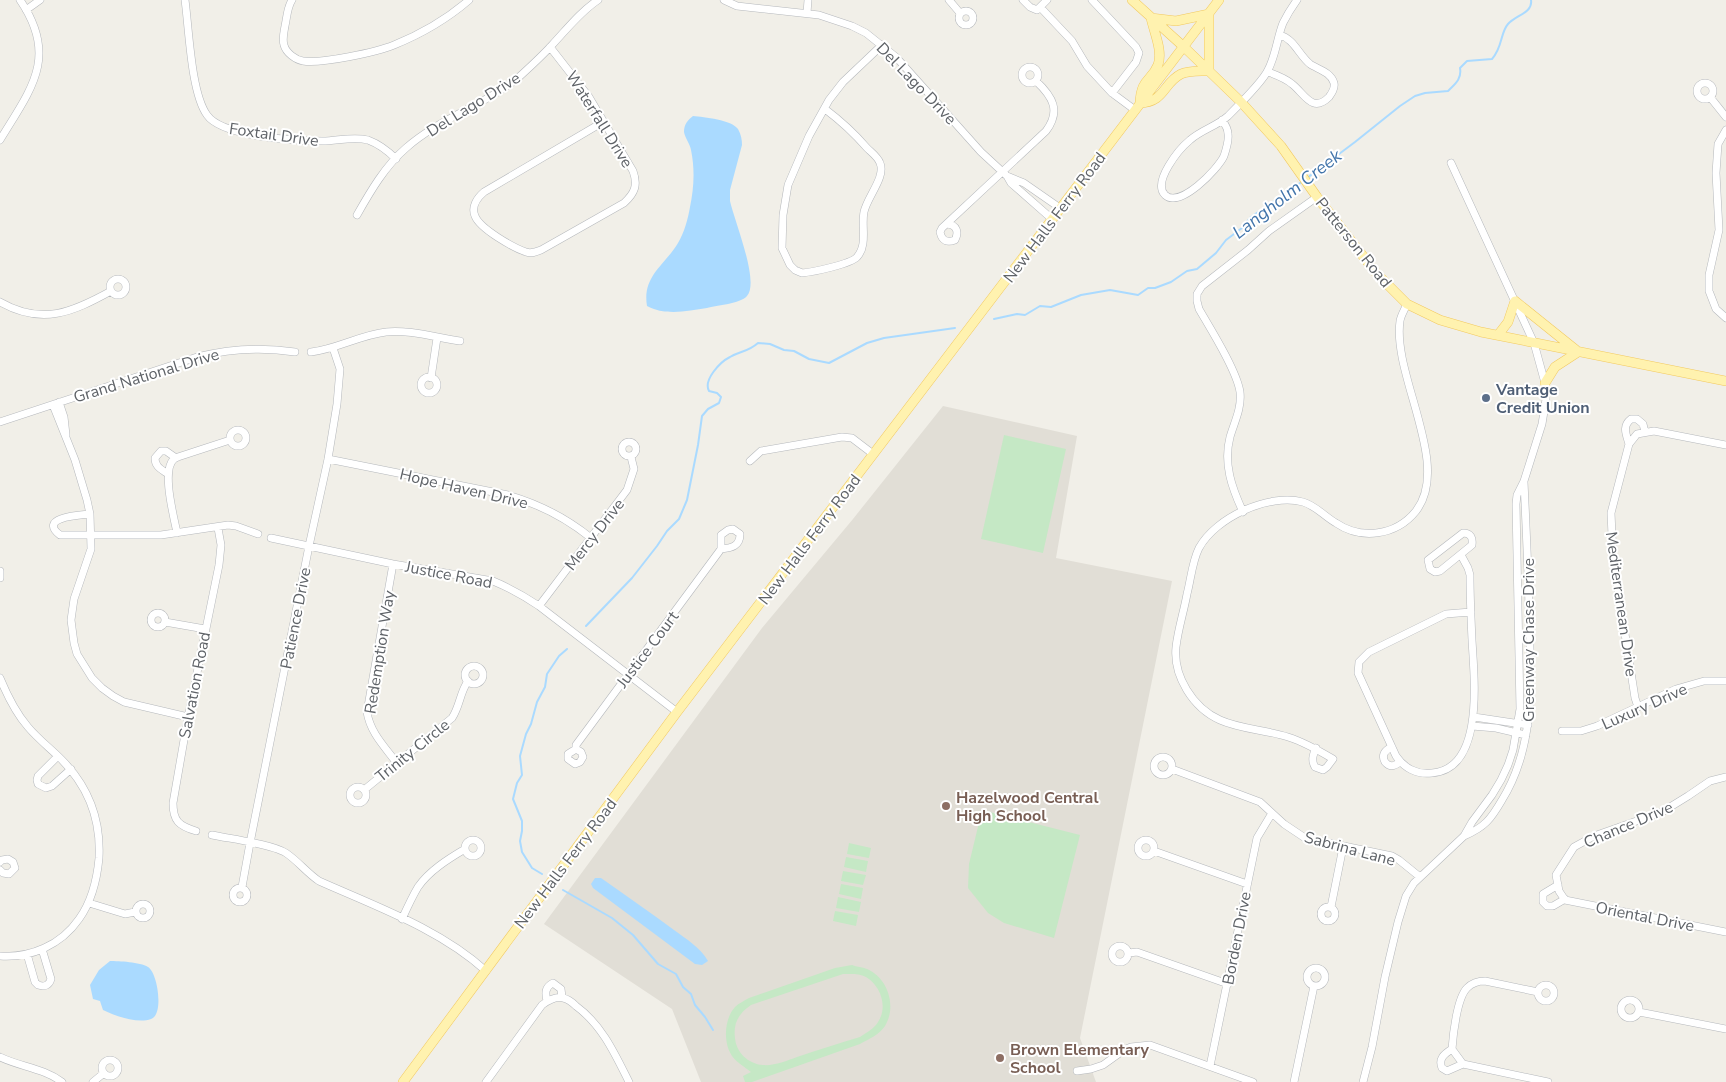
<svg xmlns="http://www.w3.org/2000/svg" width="1726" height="1082" viewBox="0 0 1726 1082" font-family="'Nunito Sans',sans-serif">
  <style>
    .education { fill: #e1ded6 }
    .green { fill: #c5e8c5; fill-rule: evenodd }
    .water { fill: #aadaff }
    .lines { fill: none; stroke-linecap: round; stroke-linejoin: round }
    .stream { stroke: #aadaff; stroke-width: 2 }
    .minor-casing { stroke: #b5b8bc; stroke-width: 8 }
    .major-casing { stroke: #f2c960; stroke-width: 10 }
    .minor { stroke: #fff; stroke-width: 7 }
    .major { stroke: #fff2af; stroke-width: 9 }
    .service-dot { fill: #5c6f8a; stroke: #fff; stroke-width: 2 }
    .education-dot { fill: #8d6e63; stroke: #fff; stroke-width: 2 }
    .labels { text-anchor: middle; stroke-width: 4; stroke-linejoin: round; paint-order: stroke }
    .street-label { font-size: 16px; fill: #5f6368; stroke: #fff }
    .service-label { font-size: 16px; font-weight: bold; fill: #4e5e75; stroke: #fff; text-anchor: start }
    .education-label { font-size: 16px; font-weight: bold; fill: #785e54; stroke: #fff; text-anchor: start }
    .water-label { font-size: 18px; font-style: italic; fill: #4174aa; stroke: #fff }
  </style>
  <rect width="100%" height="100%" fill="#f1efe8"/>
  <!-- education -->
  <path class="education" d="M943,406L1077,436L1056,558L1172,581L1080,1038L1096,1082H701L672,1009L544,924L762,628L853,519Z"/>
  <!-- green -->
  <path class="green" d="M1004,435L1066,449L1043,553L981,539Z
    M982,810L1080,835L1054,938L1004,923L988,913L968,888L969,864Z
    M849,843L871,848L869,858L847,854Z
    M846,857L868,861L866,872L844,867Z
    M843,871L866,875L863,885L841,881Z
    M841,884L863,888L861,899L839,894Z
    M838,897L861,902L859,912L836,908Z
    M835,911L858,915L856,926L833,921Z
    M852,965C857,967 862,967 867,969C888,978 897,1006 885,1026C880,1034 869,1039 860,1044L752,1082H745L743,1076L751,1072C745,1067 737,1063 732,1056C723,1043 724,1019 735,1007C739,1003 744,1001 749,998L835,968ZM843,974C850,974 859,973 866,977C881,986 888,1007 878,1022C874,1029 867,1032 860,1037C839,1043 818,1050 797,1057C786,1061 774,1066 763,1065C748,1064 736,1052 735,1038C733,1023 739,1013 751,1005Z"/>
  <!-- water -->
  <path class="water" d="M693,116C704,117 732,120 738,129C741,134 742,140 742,145L730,190V201C734,220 760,282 747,296C740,304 717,305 707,308C688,311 665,316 647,306C642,276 665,265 678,243C684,233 688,219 690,207C694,188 695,169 691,150C690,144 685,138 684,132C684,124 688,120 693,116Z
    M595,878H601C625,895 650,912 674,930C686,939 700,947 708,961L702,965L695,964L593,888L591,884Z
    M110,961C119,961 140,962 148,967C158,973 164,1015 151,1019C138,1024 115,1016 103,1010L100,1001L93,999L90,985L99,970Z"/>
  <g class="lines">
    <!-- stream -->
    <path class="stream" d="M1307,178L1355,142L1400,106L1415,96L1425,93L1448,91C1455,84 1462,79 1460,68L1467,61L1492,59C1503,47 1500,33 1508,24C1516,15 1533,13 1531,0
      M994,319L1017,314L1025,315L1040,306L1051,307L1081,295L1110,290L1138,295L1148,288H1155L1171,282L1187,271L1197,269L1216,253L1226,240L1242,228L1251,217L1303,181
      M586,626L632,578L657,546L667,531L679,519L687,500L698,445L702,416L708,409L719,403L721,397L717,393L709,391C703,380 720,362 730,357C740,351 748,352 758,343L770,344L784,350L794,351L809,359L829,363L867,343L884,338L955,328
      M542,874L532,868L522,852L520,841L522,831V821L513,799L517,783L522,775L520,756L526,734L531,724L537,702L545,687L547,674L559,656L567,649
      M563,890L612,918L633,935L658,964L676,974L683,987L691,994L695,1005L705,1017L713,1030"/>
    <defs>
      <path id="minor" d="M185,0C189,29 191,93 207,115C222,137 297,141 323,141C337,141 353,136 368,140C379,144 388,151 396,159
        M292,0C287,8 287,17 285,26C284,32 282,39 284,45C286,53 296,60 303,61C321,64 377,52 394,45C421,34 447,19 469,0
        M724,0L737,6L819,15L852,26L866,33L896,57L981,152L1007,176L1011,183L1052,219
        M949,0L960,13
        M1023,0L1030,7L1037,10L1047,0
        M1092,0L1136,47L1139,53L1136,62L1112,93L1135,110
        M1040,7L1072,41L1087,66L1112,93
        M26,10L40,0
        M959 18a7 7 0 1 1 14 0a7 7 0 1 1-14 0Z
        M807,13L808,0
        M550,47L589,97L633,171C638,185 635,193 624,203L541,250C536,252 531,254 526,252C514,248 480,229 475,216C471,207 477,198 484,192L603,122
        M1022 75a8 8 0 1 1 16 0a8 8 0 1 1-16 0Z
        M1268,72C1276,75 1285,78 1292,84C1304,93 1312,114 1329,97C1332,93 1335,87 1334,83C1331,72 1317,69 1310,64C1299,55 1294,39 1280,35
        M1697 91a8 8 0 1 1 16 0a8 8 0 1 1-16 0Z
        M1710,97L1726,117
        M825,109C841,121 854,133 867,148C871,152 878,157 880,163C886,177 867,197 864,212C861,226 868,245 857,257C851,264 813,272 802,273L795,270L790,265L782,248L783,215L788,185L809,136L829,100L843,82L882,45
        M1222,120C1225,124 1228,129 1228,134C1229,140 1226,150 1224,156C1218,169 1180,209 1165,195C1152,182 1179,149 1190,140C1201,130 1217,126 1228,116C1237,107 1263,81 1268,70C1276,55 1277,38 1283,23C1287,15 1292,7 1297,0
        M1726,130L1718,144L1716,173L1719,230L1709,275V291L1716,309L1726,318
        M0,140C31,89 59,57 20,0
        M1007,176L1024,183L1060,208
        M357,215C370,192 385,166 406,148C440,118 485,105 519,77C530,67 542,56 552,45C567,29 580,12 598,0
        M947,224C957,225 959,232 955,240C947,243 942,241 940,232L942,228L1046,131C1061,111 1053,97 1036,81
        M110 287a8 8 0 1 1 16 0a8 8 0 1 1-16 0Z
        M0,302C42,326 73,312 111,291
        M311,352C337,349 360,335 386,332C406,329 439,338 460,341
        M421 385a8 8 0 1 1 16 0a8 8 0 1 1-16 0Z
        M431,378L437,338
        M59,402L64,417L66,435
        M53,405L75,460L87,500L90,514L91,549L74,599L71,620L74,643L77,654L92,678L102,688L113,696L124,702L188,717
        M0,422L197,357C229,349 262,347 295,352
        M230 438a8 8 0 1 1 16 0a8 8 0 1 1-16 0Z
        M622 449a7 7 0 1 1 14 0a7 7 0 1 1-14 0Z
        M1629,444C1626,434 1622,426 1631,419H1637L1643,424L1645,432
        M328,459L508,495C539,504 565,517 591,538
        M750,461L761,451L842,437L852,438L873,454
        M168,474C161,469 155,467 155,458L161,451H166L176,458
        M1243,512C1232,488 1223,464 1230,437C1234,423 1242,408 1240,392C1237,371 1210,328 1199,309L1197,301V294L1202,286L1248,250L1269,231L1317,197
        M90,514C81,515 37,517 60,535H161L228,525L236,526L258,534
        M733,529L740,534C740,546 732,548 721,549V535L728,530Z
        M177,533C174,517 161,470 174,459C175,458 181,456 181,456L230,440
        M1463,533C1471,533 1473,538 1472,545L1440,571L1435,572L1430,569L1428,560Z
        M271,538L393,564L493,581C510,588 524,596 539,606L677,712
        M1461,555L1468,568L1470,575C1470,597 1471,619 1472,640C1474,677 1485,769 1432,773C1417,775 1404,768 1396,756L1358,673L1359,662L1369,652L1446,614L1471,612
        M393,564L367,712C370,732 384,746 396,762
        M0,571V578
        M539,606L627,490L634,469L631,457
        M151 620a7 7 0 1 1 14 0a7 7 0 1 1-14 0Z
        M165,622L205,629
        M465 675a9 9 0 1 1 18 0a9 9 0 1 1-18 0Z
        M0,678C7,695 16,713 28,727C38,739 50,748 61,759C88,786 101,820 99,858C97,880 92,901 79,919C61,945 31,958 0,956
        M1638,707L1635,698L1613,557L1611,513L1629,444L1637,434L1654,431L1726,445
        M1474,717L1528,725
        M1472,726L1496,728L1526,735
        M1562,731H1581L1597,726L1676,689L1704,681H1726
        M1392,747C1385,750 1381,755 1385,762C1390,768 1395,766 1400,762
        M1316,748C1313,755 1311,760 1315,767L1323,770L1327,767L1333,759C1318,750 1304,742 1288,737C1266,730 1240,729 1220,720C1193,708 1173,676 1176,647C1178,629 1184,611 1187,594C1191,579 1192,562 1199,548C1216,517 1269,493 1303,502C1315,505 1325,517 1336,523C1361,540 1396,536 1416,511C1452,465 1392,375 1400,321C1401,315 1405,309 1407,304
        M576,749L581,752L583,757L580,762L575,764L568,759V754L576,749V745L721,549
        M58,756L38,776L37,780L38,784L46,788L52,786L71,769
        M1154 766a9 9 0 1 1 18 0a9 9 0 1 1-18 0Z
        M1172,769L1260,802L1284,824L1305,838L1392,856L1399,860L1420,877
        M1726,777L1710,781L1688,796L1662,812L1594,836L1574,847L1556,875L1559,891L1565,900L1726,932
        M350 795a8 8 0 1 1 16 0a8 8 0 1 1-16 0Z
        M364,790L452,718C460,706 460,692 468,681
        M196,831C179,826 173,821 173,803L188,717L219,565L221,545L218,528
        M212,835C231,839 272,844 286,853C298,861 307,873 319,881C375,906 440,929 486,971
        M1464,836C1485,827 1491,819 1502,800C1538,742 1530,673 1529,607C1528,566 1526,524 1524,482
        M1138 848a8 8 0 1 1 16 0a8 8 0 1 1-16 0Z
        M465 848a8 8 0 1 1 16 0a8 8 0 1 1-16 0Z
        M1154,851L1247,884
        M0,862L2,860L8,859L13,862L15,868L9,874L3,873L0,870
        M1558,885L1543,894V902L1547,906H1553L1565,899
        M242,887L250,843L309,546L328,459L337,404L340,369L333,348
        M233 895a7 7 0 1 1 14 0a7 7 0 1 1-14 0Z
        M89,903L125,914L135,912
        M136 911a7 7 0 1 1 14 0a7 7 0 1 1-14 0Z
        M1321 914a7 7 0 1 1 14 0a7 7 0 1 1-14 0Z
        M1331,907L1343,847
        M402,919C407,908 412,897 418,887C429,871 448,859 465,849
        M1112 954a8 8 0 1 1 16 0a8 8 0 1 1-16 0Z
        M1129,953L1137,952L1228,984
        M27,954L35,982L38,985C44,987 49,986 51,979L42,949
        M1307 977a9 9 0 1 1 18 0a9 9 0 1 1-18 0Z
        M1538 993a8 8 0 1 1 16 0a8 8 0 1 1-16 0Z
        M1538,992L1485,981C1478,981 1472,983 1467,988C1457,998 1453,1035 1452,1049L1463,1064L1548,1082
        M1621 1009a9 9 0 1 1 18 0a9 9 0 1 1-18 0Z
        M547,1001C545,993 545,987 553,983L561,989L562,997
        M1639,1012L1726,1029
        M1452,1049C1444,1054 1438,1059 1442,1068L1447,1071L1463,1064
        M0,1057C21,1067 43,1068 62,1082
        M102 1068a8 8 0 1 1 16 0a8 8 0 1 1-16 0Z
        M1210,1066L1257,838L1272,813
        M1077,1071L1091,1069L1103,1065L1124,1050L1131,1047L1150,1045L1253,1082
        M93,1082L104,1073
        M486,1082L542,1005C547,1001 556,996 563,998C568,999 573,1003 576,1006C602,1025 615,1054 629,1082
        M1294,1082L1314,986
        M1363,1082L1372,1047L1385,977L1398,922L1406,896L1414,883L1464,836L1472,822L1492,795L1501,780L1508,765L1513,750L1520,709L1516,504L1517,495L1524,481L1542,424L1546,399L1545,383L1534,343L1451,163"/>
      <path id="major" d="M1132,0L1184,47L1241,102L1281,146L1317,197L1377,274L1407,304L1440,320L1481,332L1726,381
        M1209,14V71
        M1151,18L1176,21L1209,14
        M1140,103C1141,78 1151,82 1158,65C1163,51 1154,32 1151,18
        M1140,103C1165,102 1163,83 1181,74C1189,70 1200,71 1209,71
        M1498,335L1508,322L1515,301L1576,350
        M1545,383L1555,367L1578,352
        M403,1082L677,712L1219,0"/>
    </defs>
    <!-- minor casing -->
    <use href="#minor" class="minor-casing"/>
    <!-- major casing -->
    <use href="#major" class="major-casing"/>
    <!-- minor -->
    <use href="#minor" class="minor"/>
    <!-- major -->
    <use href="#major" class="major"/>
  </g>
  <!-- markers -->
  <circle class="service-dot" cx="1486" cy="398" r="5"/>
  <g class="education-dot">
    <circle cx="946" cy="806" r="5"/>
    <circle cx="1000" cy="1058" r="5"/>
  </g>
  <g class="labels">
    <!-- street labels -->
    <g class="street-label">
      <text transform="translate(917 83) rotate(46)" y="6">Del Lago Drive</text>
      <text transform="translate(473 104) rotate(-32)" y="6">Del Lago Drive</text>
      <text transform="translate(600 119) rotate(58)" y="6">Waterfall Drive</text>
      <text transform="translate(274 134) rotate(8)" y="6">Foxtail Drive</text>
      <text transform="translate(1054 217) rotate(-53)" y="6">New Halls Ferry Road</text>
      <text transform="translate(1354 242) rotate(51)" y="6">Patterson Road</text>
      <text transform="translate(146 375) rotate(-17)" y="6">Grand National Drive</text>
      <text transform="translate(464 488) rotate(13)" y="6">Hope Haven Drive</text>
      <text transform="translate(594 534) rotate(-52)" y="6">Mercy Drive</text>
      <text transform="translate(809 539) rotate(-53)" y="6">New Halls Ferry Road</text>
      <text transform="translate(449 574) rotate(11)" y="6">Justice Road</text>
      <text transform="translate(1622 604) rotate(82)" y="6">Mediterranean Drive</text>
      <text transform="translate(295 618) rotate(-79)" y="6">Patience Drive</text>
      <text transform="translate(1528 640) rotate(-90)" y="6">Greenway Chase Drive</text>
      <text transform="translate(647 649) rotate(-53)" y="6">Justice Court</text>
      <text transform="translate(379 652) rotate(-81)" y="6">Redemption Way</text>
      <text transform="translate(194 685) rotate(-79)" y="6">Salvation Road</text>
      <text transform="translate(1644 706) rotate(-24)" y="6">Luxury Drive</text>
      <text transform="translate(412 750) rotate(-39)" y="6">Trinity Circle</text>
      <text transform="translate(1628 824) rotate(-23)" y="6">Chance Drive</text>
      <text transform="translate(1350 848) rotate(15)" y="6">Sabrina Lane</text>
      <text transform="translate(565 863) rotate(-53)" y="6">New Halls Ferry Road</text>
      <text transform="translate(1645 916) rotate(11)" y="6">Oriental Drive</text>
      <text transform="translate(1236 938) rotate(-79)" y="6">Borden Drive</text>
    </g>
    <!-- service labels -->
    <g class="service-label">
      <text x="1496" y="395">Vantage<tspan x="1496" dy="18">Credit Union</tspan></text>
    </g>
    <!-- education labels -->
    <g class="education-label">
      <text x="956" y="803">Hazelwood Central<tspan x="956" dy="18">High School</tspan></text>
      <text x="1010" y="1055">Brown Elementary<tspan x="1010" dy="18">School</tspan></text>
    </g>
    <!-- water labels -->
    <g class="water-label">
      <text transform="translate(1287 194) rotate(-38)" y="6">Langholm Creek</text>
    </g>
  </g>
</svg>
